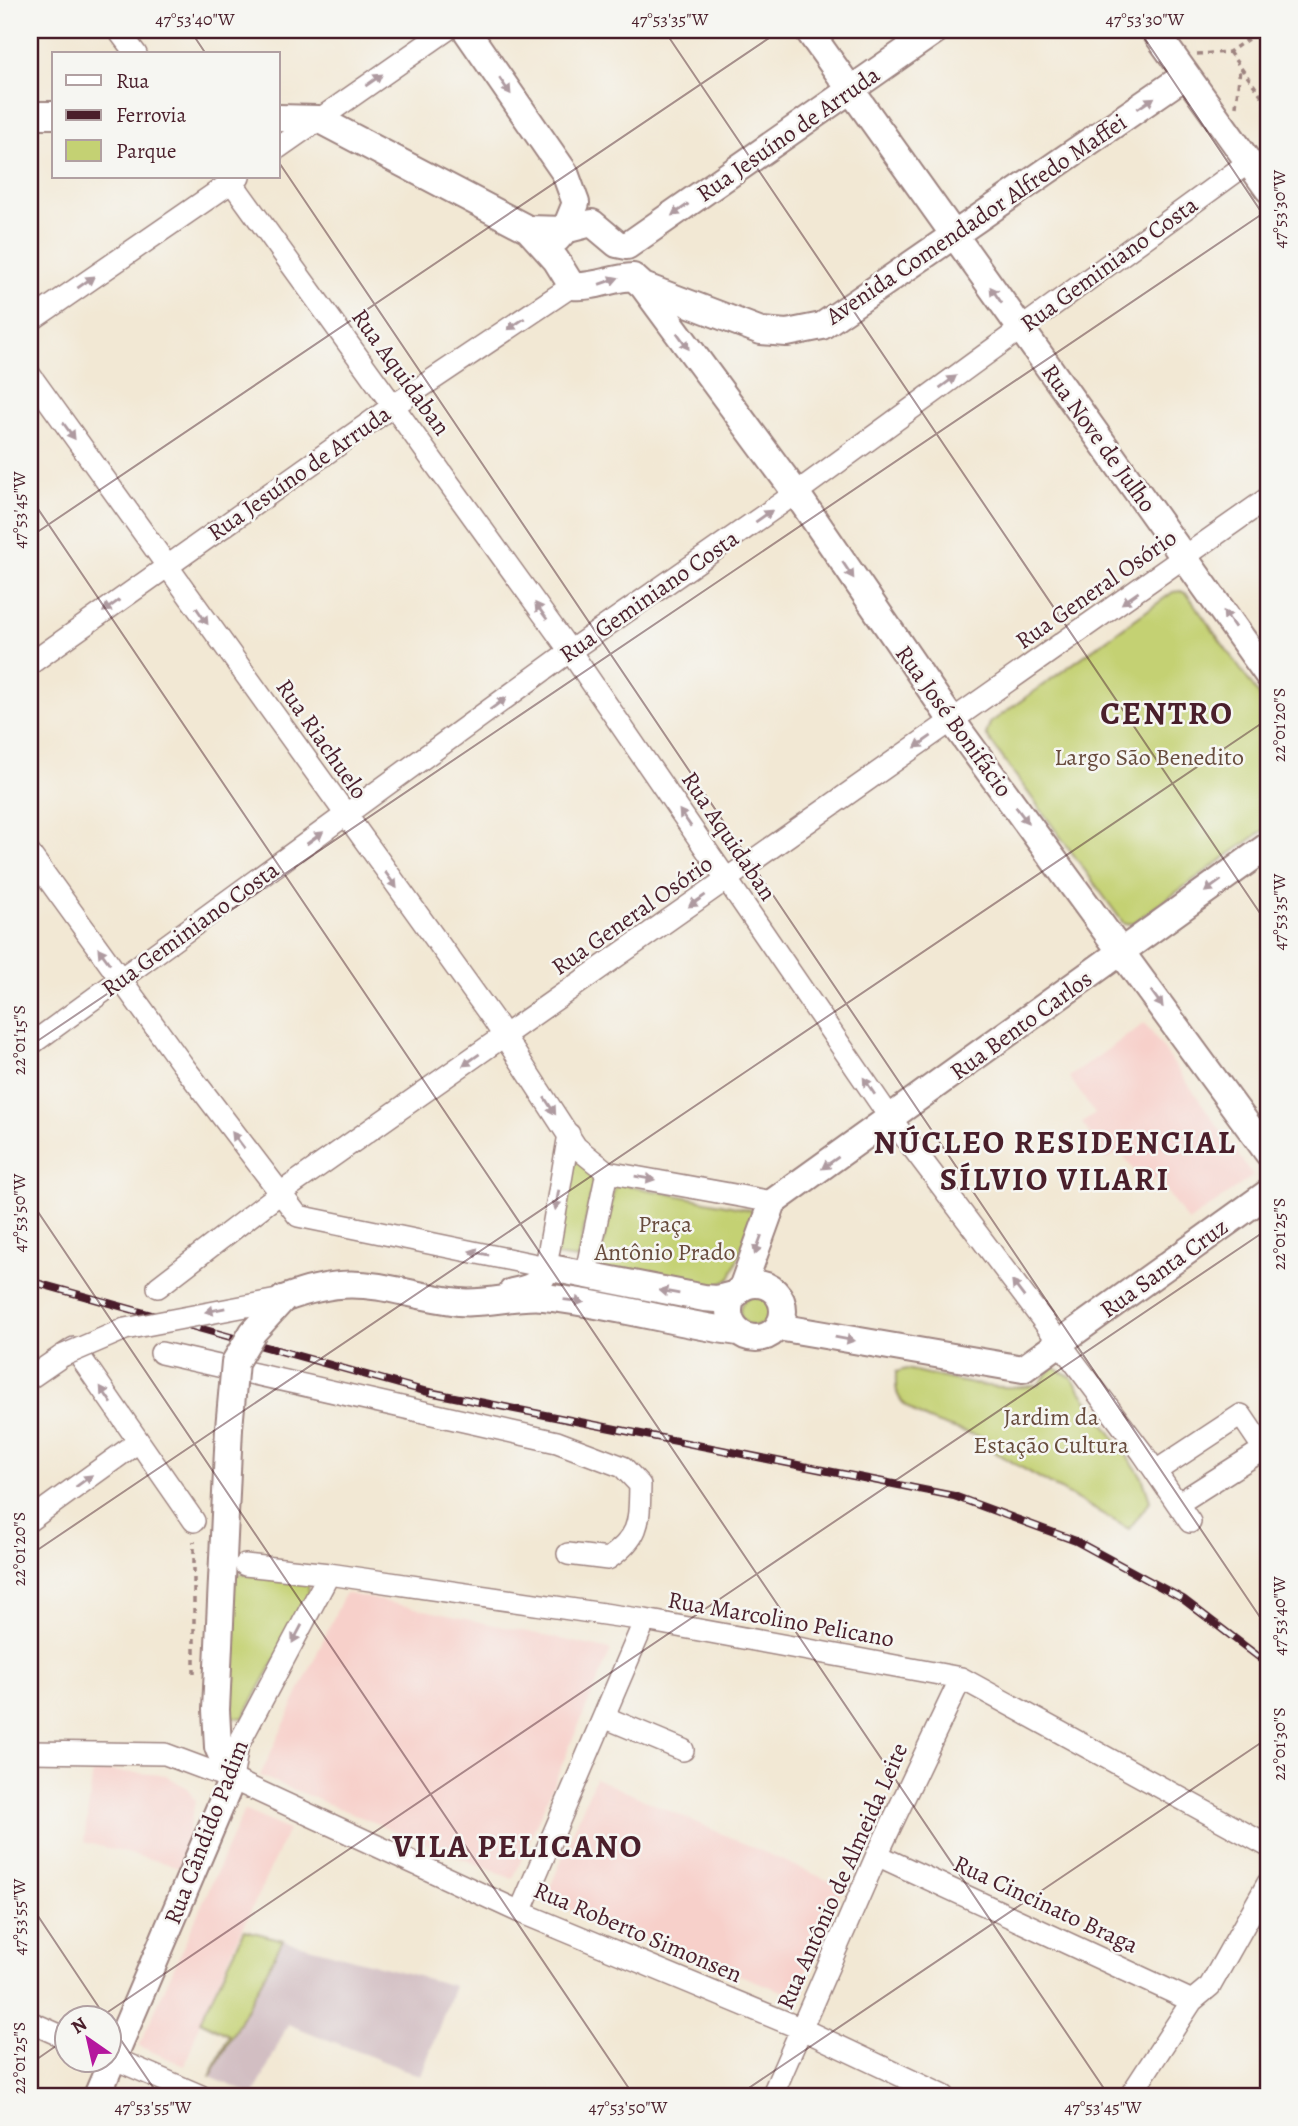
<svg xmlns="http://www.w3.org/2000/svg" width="1298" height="2126" viewBox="0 0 1298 2126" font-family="Alegreya,serif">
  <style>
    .built { fill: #f7d0ca }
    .industrial { fill: #d2bec2 }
    .green { fill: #c4d173; stroke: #87784f; stroke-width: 2 }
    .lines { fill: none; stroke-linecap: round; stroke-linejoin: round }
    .minor-casing { stroke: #9e8480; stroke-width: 24 }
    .major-casing { stroke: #9e8480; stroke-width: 30 }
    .path { stroke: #9e8480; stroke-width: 3.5; stroke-dasharray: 5 5; stroke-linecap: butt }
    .minor { stroke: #fff; stroke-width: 21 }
    .major { stroke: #fff; stroke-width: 26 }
    .rail-casing { stroke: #4a1f2b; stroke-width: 8 }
    .rail { stroke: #f6f6f2; stroke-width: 5; stroke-dasharray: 16; stroke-linecap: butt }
    .minor-bridge-casing { stroke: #9e8480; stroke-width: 24; stroke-linecap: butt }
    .major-bridge-casing { stroke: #9e8480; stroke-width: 30; stroke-linecap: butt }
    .minor-bridge { stroke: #fff; stroke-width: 21 }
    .major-bridge { stroke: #fff; stroke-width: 26 }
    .oneway { fill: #ae9aa0 }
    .ticks { fill: none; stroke: #4a1f2b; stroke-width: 2; stroke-opacity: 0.45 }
    .labels { text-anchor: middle; stroke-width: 5; stroke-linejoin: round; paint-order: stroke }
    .street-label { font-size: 24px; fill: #4a1f2b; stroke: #f6f6f2 }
    .park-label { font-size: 24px; fill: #684c3d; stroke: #f6f6f2 }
    .district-label { font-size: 32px; font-weight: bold; letter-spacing: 2px; fill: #4a1f2b; stroke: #f6f6f2 }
    .neatline { fill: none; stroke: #4a1f2b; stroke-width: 2.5 }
    .ticks-label { font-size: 18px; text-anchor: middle; fill: #4a1f2b }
  </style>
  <rect width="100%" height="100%" fill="#f6f6f2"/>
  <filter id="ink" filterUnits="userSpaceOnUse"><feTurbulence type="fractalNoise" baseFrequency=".0143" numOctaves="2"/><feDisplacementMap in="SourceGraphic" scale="14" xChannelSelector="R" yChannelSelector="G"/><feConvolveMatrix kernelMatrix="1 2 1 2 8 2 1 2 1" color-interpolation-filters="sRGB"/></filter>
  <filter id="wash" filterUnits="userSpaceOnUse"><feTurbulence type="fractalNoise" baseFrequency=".00686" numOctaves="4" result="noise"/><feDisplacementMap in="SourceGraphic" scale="28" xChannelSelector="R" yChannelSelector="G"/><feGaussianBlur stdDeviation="1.57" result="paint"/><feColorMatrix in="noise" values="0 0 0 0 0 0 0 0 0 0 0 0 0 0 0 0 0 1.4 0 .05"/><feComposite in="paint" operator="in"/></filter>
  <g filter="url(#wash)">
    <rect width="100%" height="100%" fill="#f2e8d4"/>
    <!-- built -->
    <path class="built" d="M1145,1023L1253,1176L1188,1222L1157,1178L1145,1186L1120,1151L1107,1159L1082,1123L1095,1114L1069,1077Z
      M345,1593L611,1650L513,1879L260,1776Z
      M93,1770L166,1775L188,1789L195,1802L180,1867L84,1842Z
      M595,1778L843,1887L795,1996L545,1900Z
      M244,1810L288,1830L200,2021L185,2066L139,2046Z"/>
    <!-- industrial -->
    <path class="industrial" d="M283,1940L454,1986L421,2076L288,2024L254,2095L210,2077Z"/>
    <!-- green -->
    <path class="green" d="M1181,591L1187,594L1268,708V827L1133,923L1124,924L986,735L990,723L1173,592Z
      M575,1158L595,1174L578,1259L553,1256Z
      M615,1183L756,1211L730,1279L712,1288L598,1271Z
      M740 1311a15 15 0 1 1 30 0a15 15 0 1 1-30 0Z
      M1053,1367L1071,1377L1142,1477L1150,1501L1129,1529L989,1449L987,1438C963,1432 909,1420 898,1395C895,1388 896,1380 896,1372L906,1369C951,1379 992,1393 1038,1385Z
      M233,1573L301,1581L308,1585L310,1597L243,1718L232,1717L228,1712Z
      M245,1930L283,1940L210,2077L229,2035L200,2021Z"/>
  </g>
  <g filter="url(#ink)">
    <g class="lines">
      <defs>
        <path id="minor" d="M118,30L136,54
          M278,148L447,30
          M228,177L570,651L891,1119L1142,1452L1190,1522
          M30,321L239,177
          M30,375L493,1019L576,1147L607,1172L773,1202
          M30,664L393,406L572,286
          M30,854L182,1064L298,1216L546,1267L569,1134
          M30,1045L570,651L796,493L1249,162
          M585,1277L607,1172
          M158,1287L279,1194L1268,498
          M161,1353L557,1442L623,1467L640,1485C639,1522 641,1536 608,1559L568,1554
          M62,1356L74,1348L194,1521
          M30,1378L62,1356
          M1156,1471L1241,1415L1264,1449L1179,1503
          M30,1520L138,1442
          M245,1565L329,1574L645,1620L961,1678L1268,1846
          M604,1717L683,1750
          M30,1752L165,1754L232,1779L520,1912L802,2029L944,2096
          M232,1779L238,1745L329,1574
          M877,1855L1192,2001
          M520,1912L645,1620
          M30,2022L66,2038
          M108,2056L201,2096
          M772,2096L877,1855L961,1678
          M1130,2096L1192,2001L1210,1986L1268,1883"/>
        <path id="major" d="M466,30L565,173L576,203L565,230L557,239
          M808,30L1268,675
          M1154,30L1268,189
          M30,115H54
          M278,118L318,119L528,229L556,260L572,286C595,288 611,278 633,277L643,286L761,331L787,333L822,326L1186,75
          M528,229L565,230L592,223L617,244L627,246L936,30
          M643,286L796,493L953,722L1268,1153
          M729 1311a27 27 0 1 1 54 0a27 27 0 1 1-54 0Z
          M742,1288L773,1202L1268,846
          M512,1292C529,1289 542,1285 546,1267L704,1298L717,1299L736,1294
          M283,1299C360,1269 386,1293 459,1302C488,1305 516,1294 544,1297C610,1304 673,1323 738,1332
          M778,1327L1023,1369L1268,1193
          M97,2096L232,1779L218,1747L216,1710L229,1428"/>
      </defs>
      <!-- minor casing -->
      <use href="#minor" class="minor-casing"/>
      <!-- major casing -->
      <use href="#major" class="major-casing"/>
      <!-- path -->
      <path class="path" d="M1229,52L1268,104
        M1197,54L1229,52L1261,30
        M1267,105L1268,119
        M1236,106L1240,68
        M194,1673V1541"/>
      <!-- minor -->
      <use href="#minor" class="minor"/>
      <!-- major -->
      <use href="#major" class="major"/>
      <defs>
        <path id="rail" d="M30,1281L424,1391L954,1496L1076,1541L1183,1599L1268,1664"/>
      </defs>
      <!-- rail casing -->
      <use href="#rail" class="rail-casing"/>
      <!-- rail -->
      <use href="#rail" class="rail"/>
      <defs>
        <path id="minor-bridge" d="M62,1356L125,1329L283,1299"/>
        <path id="major-bridge" d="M229,1428L235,1362L253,1332L283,1299"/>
      </defs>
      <!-- minor-bridge casing -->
      <use href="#minor-bridge" class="minor-bridge-casing"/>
      <!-- major-bridge casing -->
      <use href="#major-bridge" class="major-bridge-casing"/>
      <!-- minor-bridge -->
      <use href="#minor-bridge" class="minor-bridge"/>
      <!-- major-bridge -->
      <use href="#major-bridge" class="major-bridge"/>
    </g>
    <!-- one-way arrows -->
    <defs><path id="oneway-solid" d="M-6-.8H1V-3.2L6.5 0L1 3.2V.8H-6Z" transform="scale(1.75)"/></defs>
    <g class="oneway">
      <use href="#oneway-solid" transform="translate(374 80) rotate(-35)"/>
      <use href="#oneway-solid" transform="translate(505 86) rotate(55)"/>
      <use href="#oneway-solid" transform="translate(1146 103) rotate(-34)"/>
      <use href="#oneway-solid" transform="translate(680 210) rotate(145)"/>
      <use href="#oneway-solid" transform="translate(609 281) rotate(-19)"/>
      <use href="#oneway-solid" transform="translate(86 282) rotate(-35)"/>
      <use href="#oneway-solid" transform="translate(996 295) rotate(-125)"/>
      <use href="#oneway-solid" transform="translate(516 324) rotate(146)"/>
      <use href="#oneway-solid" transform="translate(683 341) rotate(54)"/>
      <use href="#oneway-solid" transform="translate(948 382) rotate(-36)"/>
      <use href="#oneway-solid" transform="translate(69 431) rotate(54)"/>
      <use href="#oneway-solid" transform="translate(764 516) rotate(-35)"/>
      <use href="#oneway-solid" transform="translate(848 570) rotate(56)"/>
      <use href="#oneway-solid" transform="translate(1130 598) rotate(145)"/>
      <use href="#oneway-solid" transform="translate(111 606) rotate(144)"/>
      <use href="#oneway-solid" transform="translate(541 611) rotate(-126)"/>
      <use href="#oneway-solid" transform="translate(202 616) rotate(55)"/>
      <use href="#oneway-solid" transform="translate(1229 619) rotate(-125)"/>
      <use href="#oneway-solid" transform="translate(498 704) rotate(-36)"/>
      <use href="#oneway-solid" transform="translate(923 742) rotate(145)"/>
      <use href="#oneway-solid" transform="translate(1022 815) rotate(53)"/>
      <use href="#oneway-solid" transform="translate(685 818) rotate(-125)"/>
      <use href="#oneway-solid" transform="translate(315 838) rotate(-36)"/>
      <use href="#oneway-solid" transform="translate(391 880) rotate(54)"/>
      <use href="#oneway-solid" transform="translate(1213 886) rotate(144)"/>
      <use href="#oneway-solid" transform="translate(697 901) rotate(145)"/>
      <use href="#oneway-solid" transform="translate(104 956) rotate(-126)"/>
      <use href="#oneway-solid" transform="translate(1157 999) rotate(54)"/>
      <use href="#oneway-solid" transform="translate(471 1060) rotate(145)"/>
      <use href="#oneway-solid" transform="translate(869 1086) rotate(-124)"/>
      <use href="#oneway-solid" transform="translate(550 1106) rotate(57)"/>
      <use href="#oneway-solid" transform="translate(238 1140) rotate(-127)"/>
      <use href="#oneway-solid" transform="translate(830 1163) rotate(145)"/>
      <use href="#oneway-solid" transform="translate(645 1178) rotate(10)"/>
      <use href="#oneway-solid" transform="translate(557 1200) rotate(100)"/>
      <use href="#oneway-solid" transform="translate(758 1245) rotate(110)"/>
      <use href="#oneway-solid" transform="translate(479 1253) rotate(-169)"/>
      <use href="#oneway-solid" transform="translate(1018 1289) rotate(-127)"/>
      <use href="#oneway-solid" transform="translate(669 1292) rotate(-170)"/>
      <use href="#oneway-solid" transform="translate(574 1301) rotate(7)"/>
      <use href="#oneway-solid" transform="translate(215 1310) rotate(169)"/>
      <use href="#oneway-solid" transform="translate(845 1339) rotate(10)"/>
      <use href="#oneway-solid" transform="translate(106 1395) rotate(-124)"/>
      <use href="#oneway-solid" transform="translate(84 1481) rotate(-36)"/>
      <use href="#oneway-solid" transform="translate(297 1634) rotate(118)"/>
    </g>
  </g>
  <!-- ticks -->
  <path class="ticks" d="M190,30L206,54M664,30L1268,925M1139,30L1268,222M278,161L1268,1629M30,497L1109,2096M30,537L781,30M30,1046L1268,210M30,1200L634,2096M30,1555L1268,719M30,1904L106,2018M99,2018L1268,1229M108,2021L159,2096M30,2064L66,2039M737,2096L1268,1738"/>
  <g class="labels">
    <!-- street labels -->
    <g class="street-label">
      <text transform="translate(788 134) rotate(-35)" y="8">Rua Jesuíno de Arruda</text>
      <text transform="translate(976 219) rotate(-34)" y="8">Avenida Comendador Alfredo Maffei</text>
      <text transform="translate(1109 264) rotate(-36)" y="8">Rua Geminiano Costa</text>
      <text transform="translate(401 372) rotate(54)" y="8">Rua Aquidaban</text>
      <text transform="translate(1099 438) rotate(54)" y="8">Rua Nove de Julho</text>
      <text transform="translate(299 473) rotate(-35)" y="8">Rua Jesuíno de Arruda</text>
      <text transform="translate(1096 589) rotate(-35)" y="8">Rua General Osório</text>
      <text transform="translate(649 596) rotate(-35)" y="8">Rua Geminiano Costa</text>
      <text transform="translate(954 721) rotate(54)" y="8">Rua José Bonifácio</text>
      <text transform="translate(322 739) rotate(55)" y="8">Rua Riachuelo</text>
      <text transform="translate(729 836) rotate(56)" y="8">Rua Aquidaban</text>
      <text transform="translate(632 915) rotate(-35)" y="8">Rua General Osório</text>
      <text transform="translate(190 929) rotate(-36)" y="8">Rua Geminiano Costa</text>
      <text transform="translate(1021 1025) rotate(-36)" y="8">Rua Bento Carlos</text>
      <text transform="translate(1164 1268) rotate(-36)" y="8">Rua Santa Cruz</text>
      <text transform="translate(781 1619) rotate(10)" y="8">Rua Marcolino Pelicano</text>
      <text transform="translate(206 1832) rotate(-69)" y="8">Rua Cândido Padim</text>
      <text transform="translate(842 1876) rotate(-66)" y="8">Rua Antônio de Almeida Leite</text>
      <text transform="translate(1046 1904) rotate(25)" y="8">Rua Cincinato Braga</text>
      <text transform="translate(638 1932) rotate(23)" y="8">Rua Roberto Simonsen</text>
    </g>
    <!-- park labels -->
    <g class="park-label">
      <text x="1149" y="765">Largo São Benedito</text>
      <text x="665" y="1232">Praça<tspan x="665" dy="28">Antônio Prado</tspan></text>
      <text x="1051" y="1425">Jardim da<tspan x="1051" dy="28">Estação Cultura</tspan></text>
    </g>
    <!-- district labels -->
    <g class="district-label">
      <text x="1167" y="724">CENTRO</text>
      <text x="1055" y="1153">NÚCLEO RESIDENCIAL<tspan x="1055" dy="37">SÍLVIO VILARI</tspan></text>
      <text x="518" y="1857">VILA PELICANO</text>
    </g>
  </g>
  <!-- margin -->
  <rect width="1298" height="2126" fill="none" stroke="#f6f6f2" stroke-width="77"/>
  <!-- legend -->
  <rect x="52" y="52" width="228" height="126" fill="#f6f6f2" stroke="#b1a0a2" stroke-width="2"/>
  <rect x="66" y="75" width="35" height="10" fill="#ffffff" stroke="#b1a0a2" stroke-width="2"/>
  <text x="116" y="88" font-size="21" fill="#4a1f2b">Rua</text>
  <rect x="66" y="110" width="35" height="10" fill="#4a1f2b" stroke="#b1a0a2" stroke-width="2"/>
  <text x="116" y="122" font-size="21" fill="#4a1f2b">Ferrovia</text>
  <rect x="66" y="140" width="35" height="21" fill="#c4d173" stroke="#b1a0a2" stroke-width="2"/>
  <text x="116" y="158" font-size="21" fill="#4a1f2b">Parque</text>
  <!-- north arrow -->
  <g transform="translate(88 2039) rotate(326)"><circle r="33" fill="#f6f6f2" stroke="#b1a0a2" stroke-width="2"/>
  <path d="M0-5L12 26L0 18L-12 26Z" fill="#b5179e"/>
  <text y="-10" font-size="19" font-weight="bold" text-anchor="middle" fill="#4a1f2b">N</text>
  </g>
  <rect x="38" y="38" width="1222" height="2050" class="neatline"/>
  <g class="ticks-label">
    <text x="195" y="25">47°53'40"W</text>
    <text x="670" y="25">47°53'35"W</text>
    <text x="1145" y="25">47°53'30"W</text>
    <text transform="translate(1279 209) rotate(-90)" y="6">47°53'30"W</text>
    <text transform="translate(19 510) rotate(-90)" y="6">47°53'45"W</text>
    <text transform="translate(1279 725) rotate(-90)" y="6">22°01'20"S</text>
    <text transform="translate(1279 912) rotate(-90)" y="6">47°53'35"W</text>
    <text transform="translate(19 1040) rotate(-90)" y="6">22°01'15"S</text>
    <text transform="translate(19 1213) rotate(-90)" y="6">47°53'50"W</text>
    <text transform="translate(1279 1234) rotate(-90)" y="6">22°01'25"S</text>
    <text transform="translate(19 1549) rotate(-90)" y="6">22°01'20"S</text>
    <text transform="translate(1279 1616) rotate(-90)" y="6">47°53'40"W</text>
    <text transform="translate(1279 1744) rotate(-90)" y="6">22°01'30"S</text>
    <text transform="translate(19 1917) rotate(-90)" y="6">47°53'55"W</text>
    <text transform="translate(19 2058) rotate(-90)" y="6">22°01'25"S</text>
    <text x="153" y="2113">47°53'55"W</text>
    <text x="628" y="2113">47°53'50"W</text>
    <text x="1103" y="2113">47°53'45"W</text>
  </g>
</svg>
